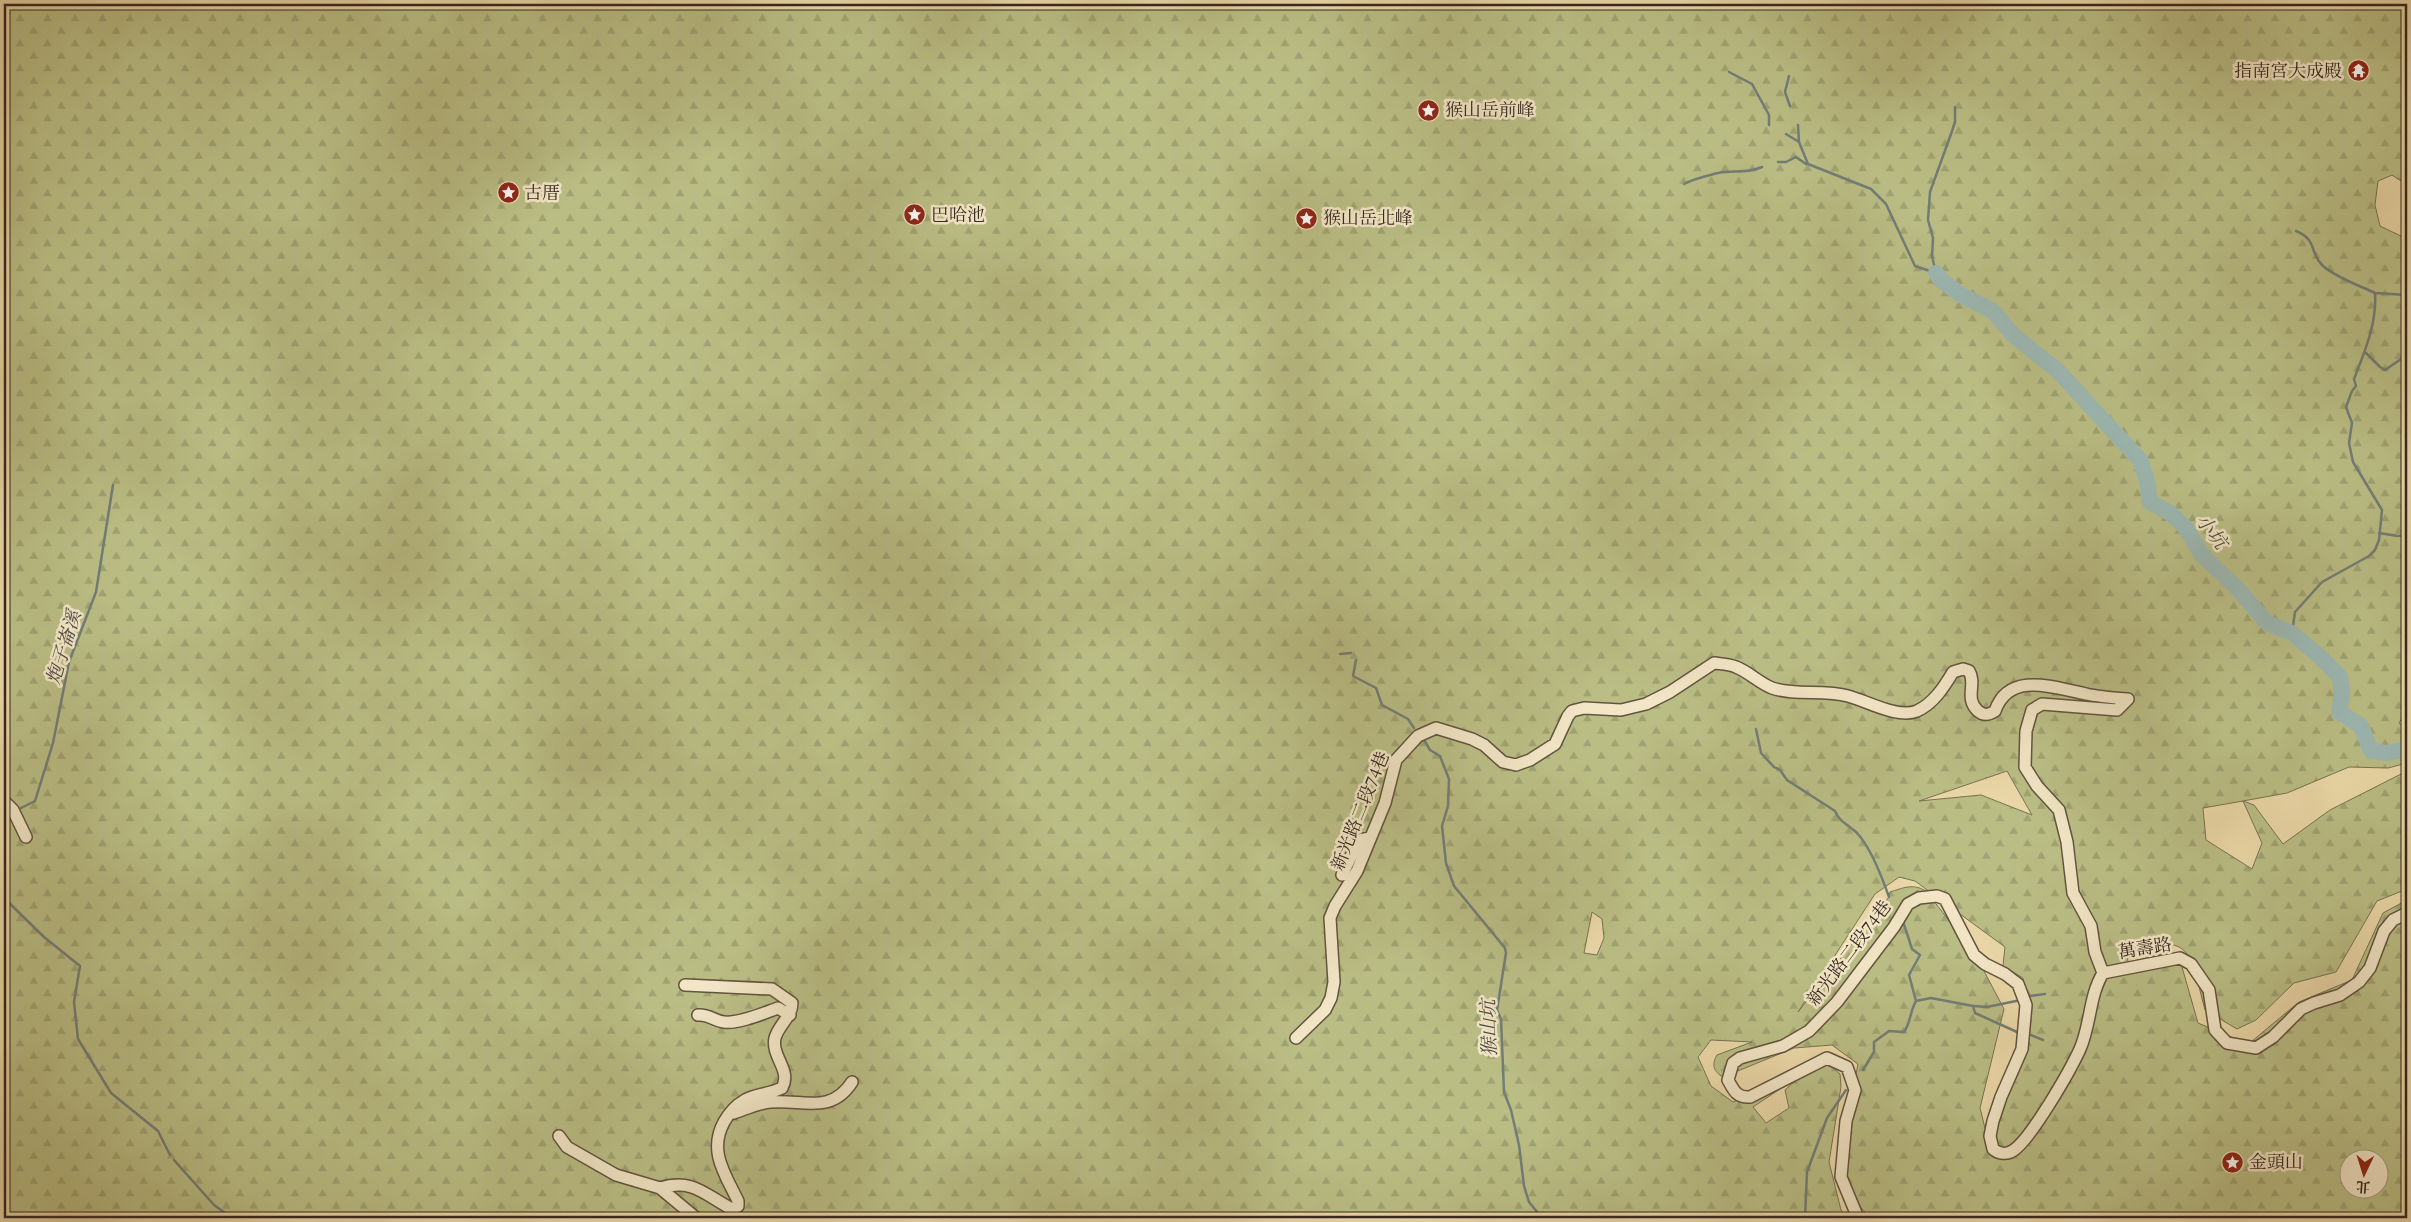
<svg xmlns="http://www.w3.org/2000/svg" width="2411" height="1222" viewBox="0 0 2411 1222" font-family="Cardo,'Noto Serif TC',serif">
  <style>
    .forest { fill: url(#forest-firs); stroke: #777352; fill-rule: evenodd }
    .lines { fill: none; stroke-linecap: round; stroke-linejoin: round }
    .stream { stroke: #727e78; stroke-width: 2.5 }
    .river { stroke: #9cb8b3; stroke-width: 16 }
    .minor-casing { stroke: #625441; stroke-width: 14 }
    .minor { stroke: #f2e6c6; stroke-width: 11 }
    .labels { text-anchor: middle; stroke-width: 5; stroke-linejoin: round; paint-order: stroke }
    .poi-label { font-size: 18px; fill: #34281f; stroke: #f2e6c6; text-anchor: start }
    .street-label { font-size: 18px; fill: #34281f; stroke: #f2e6c6 }
    .water-label { font-size: 19px; font-style: italic; fill: #4e4c44; stroke: #f2e6c6 }
  </style>
  <defs>
    <pattern id="forest-firs" width="22" height="20" patternUnits="userSpaceOnUse" patternTransform="scale(1.25)"><rect width="22" height="20" fill="#babe85"/><path d="M5 1l3.5 6h-7zM16 11l3.5 6h-7z" fill="#a0a372"/></pattern>
  </defs>
  <rect width="100%" height="100%" fill="#ebd8a8"/>
  <filter id="stains"><feTurbulence type="fractalNoise" baseFrequency=".004" numOctaves="4"/><feColorMatrix values="0 0 0 0 .2 0 0 0 0 .09 0 0 0 0 .02 0 0 0 .5 -.17"/></filter>
  <radialGradient id="worn" r=".72"><stop offset=".6" stop-color="#630" stop-opacity="0"/><stop offset="1" stop-color="#630" stop-opacity=".3"/></radialGradient>
  <!-- forest -->
  <path class="forest" d="M4,4H2407V185L2392,175L2378,181L2375,205L2380,226L2407,239V677L2405,681L2407,710L2399,723L2407,729V763L2388,768L2349,767L2287,793L2243,801L2254,805L2283,844L2330,810L2407,771V889L2377,901L2336,972L2294,983L2256,1020L2237,1029L2205,1010C2190,955 2194,930 2127,952L2128,963L2161,954L2180,960L2198,1023L2238,1040L2251,1042L2299,1002L2352,980L2383,913L2407,900V1218H1871L1861,1208L1839,1164L1858,1064L1832,1045L1794,1048L1723,1077C1714,1072 1711,1065 1717,1055L1752,1042L1711,1040L1698,1057L1711,1086L1733,1102L1780,1080V1089L1753,1107L1766,1123L1789,1108L1785,1090L1821,1057L1840,1074L1841,1087L1829,1162L1841,1210L1847,1218H4ZM2007,771L2032,815L1981,795L1919,801ZM2243,801L2262,843L2252,869L2206,840L2203,808ZM1899,877L1915,881L2005,947L2003,966L2023,978L2029,1018L1988,1140L1980,1108L2004,1009L1975,954L1926,891C1913,883 1903,888 1890,892L1889,897L1798,1012L1875,894ZM1592,912L1602,919L1604,938L1597,955L1584,953ZM2348,1160H2378V1190H2348Z"/>
  <g class="lines">
    <!-- stream -->
    <path class="stream" d="M1729,72L1752,84L1769,115V125
      M1789,76L1785,92L1790,106
      M1798,125L1799,142L1808,164L1871,189L1886,204L1915,266L1936,273
      M1786,134L1799,142
      M1778,162H1786L1796,157L1806,164
      M1684,184C1695,178 1707,176 1718,173C1734,170 1747,174 1762,167
      M1936,273L1932,256L1933,238L1928,220L1930,192L1951,134L1955,122V107
      M2375,293L2407,295
      M2365,352L2380,367L2385,370L2407,355
      M2379,533L2398,536L2407,535
      M2292,633L2295,612L2322,582L2369,556L2375,550L2379,540L2382,510L2353,462L2349,443L2352,423L2346,407L2352,391L2356,386L2354,379C2365,351 2377,323 2375,293C2358,285 2337,278 2323,266C2309,253 2318,240 2296,231
      M1340,654L1351,653
      M1356,660L1353,676L1376,688L1382,705L1408,719L1414,728
      M1756,729L1761,753L1774,767L1780,770L1787,780L1835,811C1839,822 1849,825 1857,833C1871,848 1882,877 1889,897
      M1423,738L1430,750L1440,756L1449,779L1448,806L1442,826L1446,863L1454,886L1505,948L1506,953L1497,1010L1501,1019L1504,1092L1511,1110L1519,1145L1524,1186L1529,1202L1542,1218
      M21,808L35,801L53,743L69,662L96,592L113,485
      M4,818L7,816
      M4,898L44,937L80,966L74,1002L78,1039L111,1093L158,1131L170,1155
      M2030,996L2045,994
      M1916,1001L1931,998L1973,1006L1975,1013L2017,1032
      M1974,1006L1987,1007L2016,1001
      M2031,1035L2043,1040
      M1863,1070L1874,1052V1042L1889,1031L1904,1032C1911,1022 1910,1011 1916,1001L1909,975L1920,955L1912,949L1903,921
      M174,1160L214,1205L232,1218
      M1805,1218L1807,1172L1827,1118L1846,1090"/>
    <!-- river -->
    <path class="river" d="M1936,273L1941,280L1961,295L1993,311L2012,334L2058,371L2140,460L2147,481L2150,502L2170,513L2185,527L2202,555L2236,587L2267,623L2292,633L2318,655L2340,677L2342,694L2339,712L2361,726L2371,751L2388,753L2407,749"/>
    <defs>
      <path id="minor" d="M4,801L13,810L26,837
        M1342,875L1359,840L1370,838
        M2103,973L2180,958L2191,964L2209,990L2215,1030L2227,1043L2256,1048L2273,1037L2301,1009L2314,1003L2340,995L2359,982L2370,968L2384,931L2393,920L2407,913
        M2103,973L2095,952L2091,926L2073,893L2067,842L2059,810L2037,786L2025,767L2026,731L2032,710L2042,704L2117,710L2128,699
        M698,1015C709,1014 714,1021 724,1022C739,1024 764,1013 778,1008L790,1015
        M1296,1038L1325,1010L1331,998L1334,982L1330,918L1335,906L1357,871L1385,803L1396,760L1418,736L1436,728L1472,739L1484,745L1503,762L1516,765L1530,760L1555,744L1568,716L1572,711L1584,708L1621,710L1646,704L1670,692L1714,663C1721,664 1729,664 1736,667C1749,672 1759,683 1772,688C1795,696 1824,689 1848,696C1867,701 1898,719 1917,711C1934,703 1944,687 1953,672L1963,669L1969,671C1977,684 1964,698 1978,711C1984,716 1989,715 1995,711C2009,670 2055,688 2086,694C2099,697 2114,698 2128,699
        M734,1113C746,1109 757,1103 771,1102C802,1099 831,1115 852,1082
        M559,1136L567,1147L616,1175L660,1188L696,1218
        M660,1188C693,1178 705,1195 732,1209L738,1206V1201C725,1174 708,1151 724,1122C729,1113 736,1105 745,1100C756,1094 770,1094 782,1088C792,1070 771,1057 775,1038C779,1024 792,1017 792,1003L772,989L685,985
        M1858,1218L1841,1177L1846,1121L1855,1090L1847,1067L1827,1058L1750,1097C1737,1098 1734,1091 1728,1080L1733,1063L1740,1058L1783,1046L1809,1031L1837,1002L1894,927L1908,904L1919,898L1937,896L1945,899L1974,955L1985,964L2005,974L2018,984L2026,1005L2022,1049L2001,1097L1993,1121L1990,1136L1993,1149C1999,1154 2007,1155 2014,1150C2032,1137 2070,1071 2080,1049C2091,1024 2089,996 2103,973"/>
    </defs>
    <!-- minor casing -->
    <use href="#minor" class="minor-casing"/>
    <!-- minor -->
    <use href="#minor" class="minor"/>
  </g>
  <!-- icons -->
  <defs>
    <symbol id="temple-disc" viewBox="-11 -11 22 22"><circle r="9.5" fill="#8f2418" stroke="#f2e6c6"/><path d="M0-6L5-2H3V0L6.5 2.5H4V6H1.5V3h-3V6H-4V2.5H-6.5L-3 0V-2H-5Z" fill="#fff"/></symbol>
    <symbol id="sight-disc" viewBox="-11 -11 22 22"><circle r="9.5" fill="#8f2418" stroke="#f2e6c6"/><path d="M0-6L1.8-2.2L6-1.7L2.9 1.2L3.7 5.4L0 3.3L-3.7 5.4L-2.9 1.2L-6-1.7L-1.8-2.2Z" fill="#fff"/></symbol>
  </defs>
  <g fill-rule="evenodd">
    <use href="#temple-disc" x="2346" y="58" width="25" height="25"/>
    <use href="#sight-disc" x="1416" y="98" width="25" height="25"/>
    <use href="#sight-disc" x="496" y="180" width="25" height="25"/>
    <use href="#sight-disc" x="902" y="202" width="25" height="25"/>
    <use href="#sight-disc" x="1294" y="206" width="25" height="25"/>
    <use href="#sight-disc" x="2220" y="1150" width="25" height="25"/>
  </g>
  <g class="labels">
    <!-- poi labels -->
    <g class="poi-label">
      <text x="2342" y="77" text-anchor="end">指南宮大成殿</text>
      <text x="1445" y="116">猴山岳前峰</text>
      <text x="524" y="199">古厝</text>
      <text x="931" y="221">巴哈池</text>
      <text x="1323" y="224">猴山岳北峰</text>
      <text x="2249" y="1168">金頭山</text>
    </g>
    <!-- street labels -->
    <g class="street-label">
      <text transform="translate(1360 811) rotate(-68)" y="6">新光路二段74巷</text>
      <text transform="translate(2145 948) rotate(-9)" y="6">萬壽路</text>
      <text transform="translate(1849 953) rotate(-53)" y="6">新光路二段74巷</text>
    </g>
    <!-- water labels -->
    <g class="water-label">
      <text transform="translate(2212 531) rotate(52)" y="7">小坑</text>
      <text transform="translate(63 647) rotate(-73)" y="7">炮子崙溪</text>
      <text transform="translate(1488 1028) rotate(-92)" y="7">猴山坑</text>
    </g>
  </g>
  <!-- margin -->
  <rect width="2411" height="1222" fill="none" stroke="#ebd8a8" stroke-width="20"/>
  <rect x="5" y="5" width="2401" height="1212" fill="none" stroke="#34281f" stroke-width="2.5"/>
  <rect x="10" y="10" width="2391" height="1202" fill="none" stroke="#34281f"/>
  <!-- north arrow -->
  <g transform="translate(2364 1174) rotate(184)"><circle r="24" fill="#f2e6c6" stroke="#a69a83"/>
  <path d="M0-4L9 19L0 12L-9 19Z" fill="#8f2418"/>
  <text y="-8" font-size="14" font-weight="bold" text-anchor="middle" fill="#34281f">北</text>
  </g>
  <rect width="100%" height="100%" filter="url(#stains)"/>
  <rect width="100%" height="100%" fill="url(#worn)"/>
</svg>
